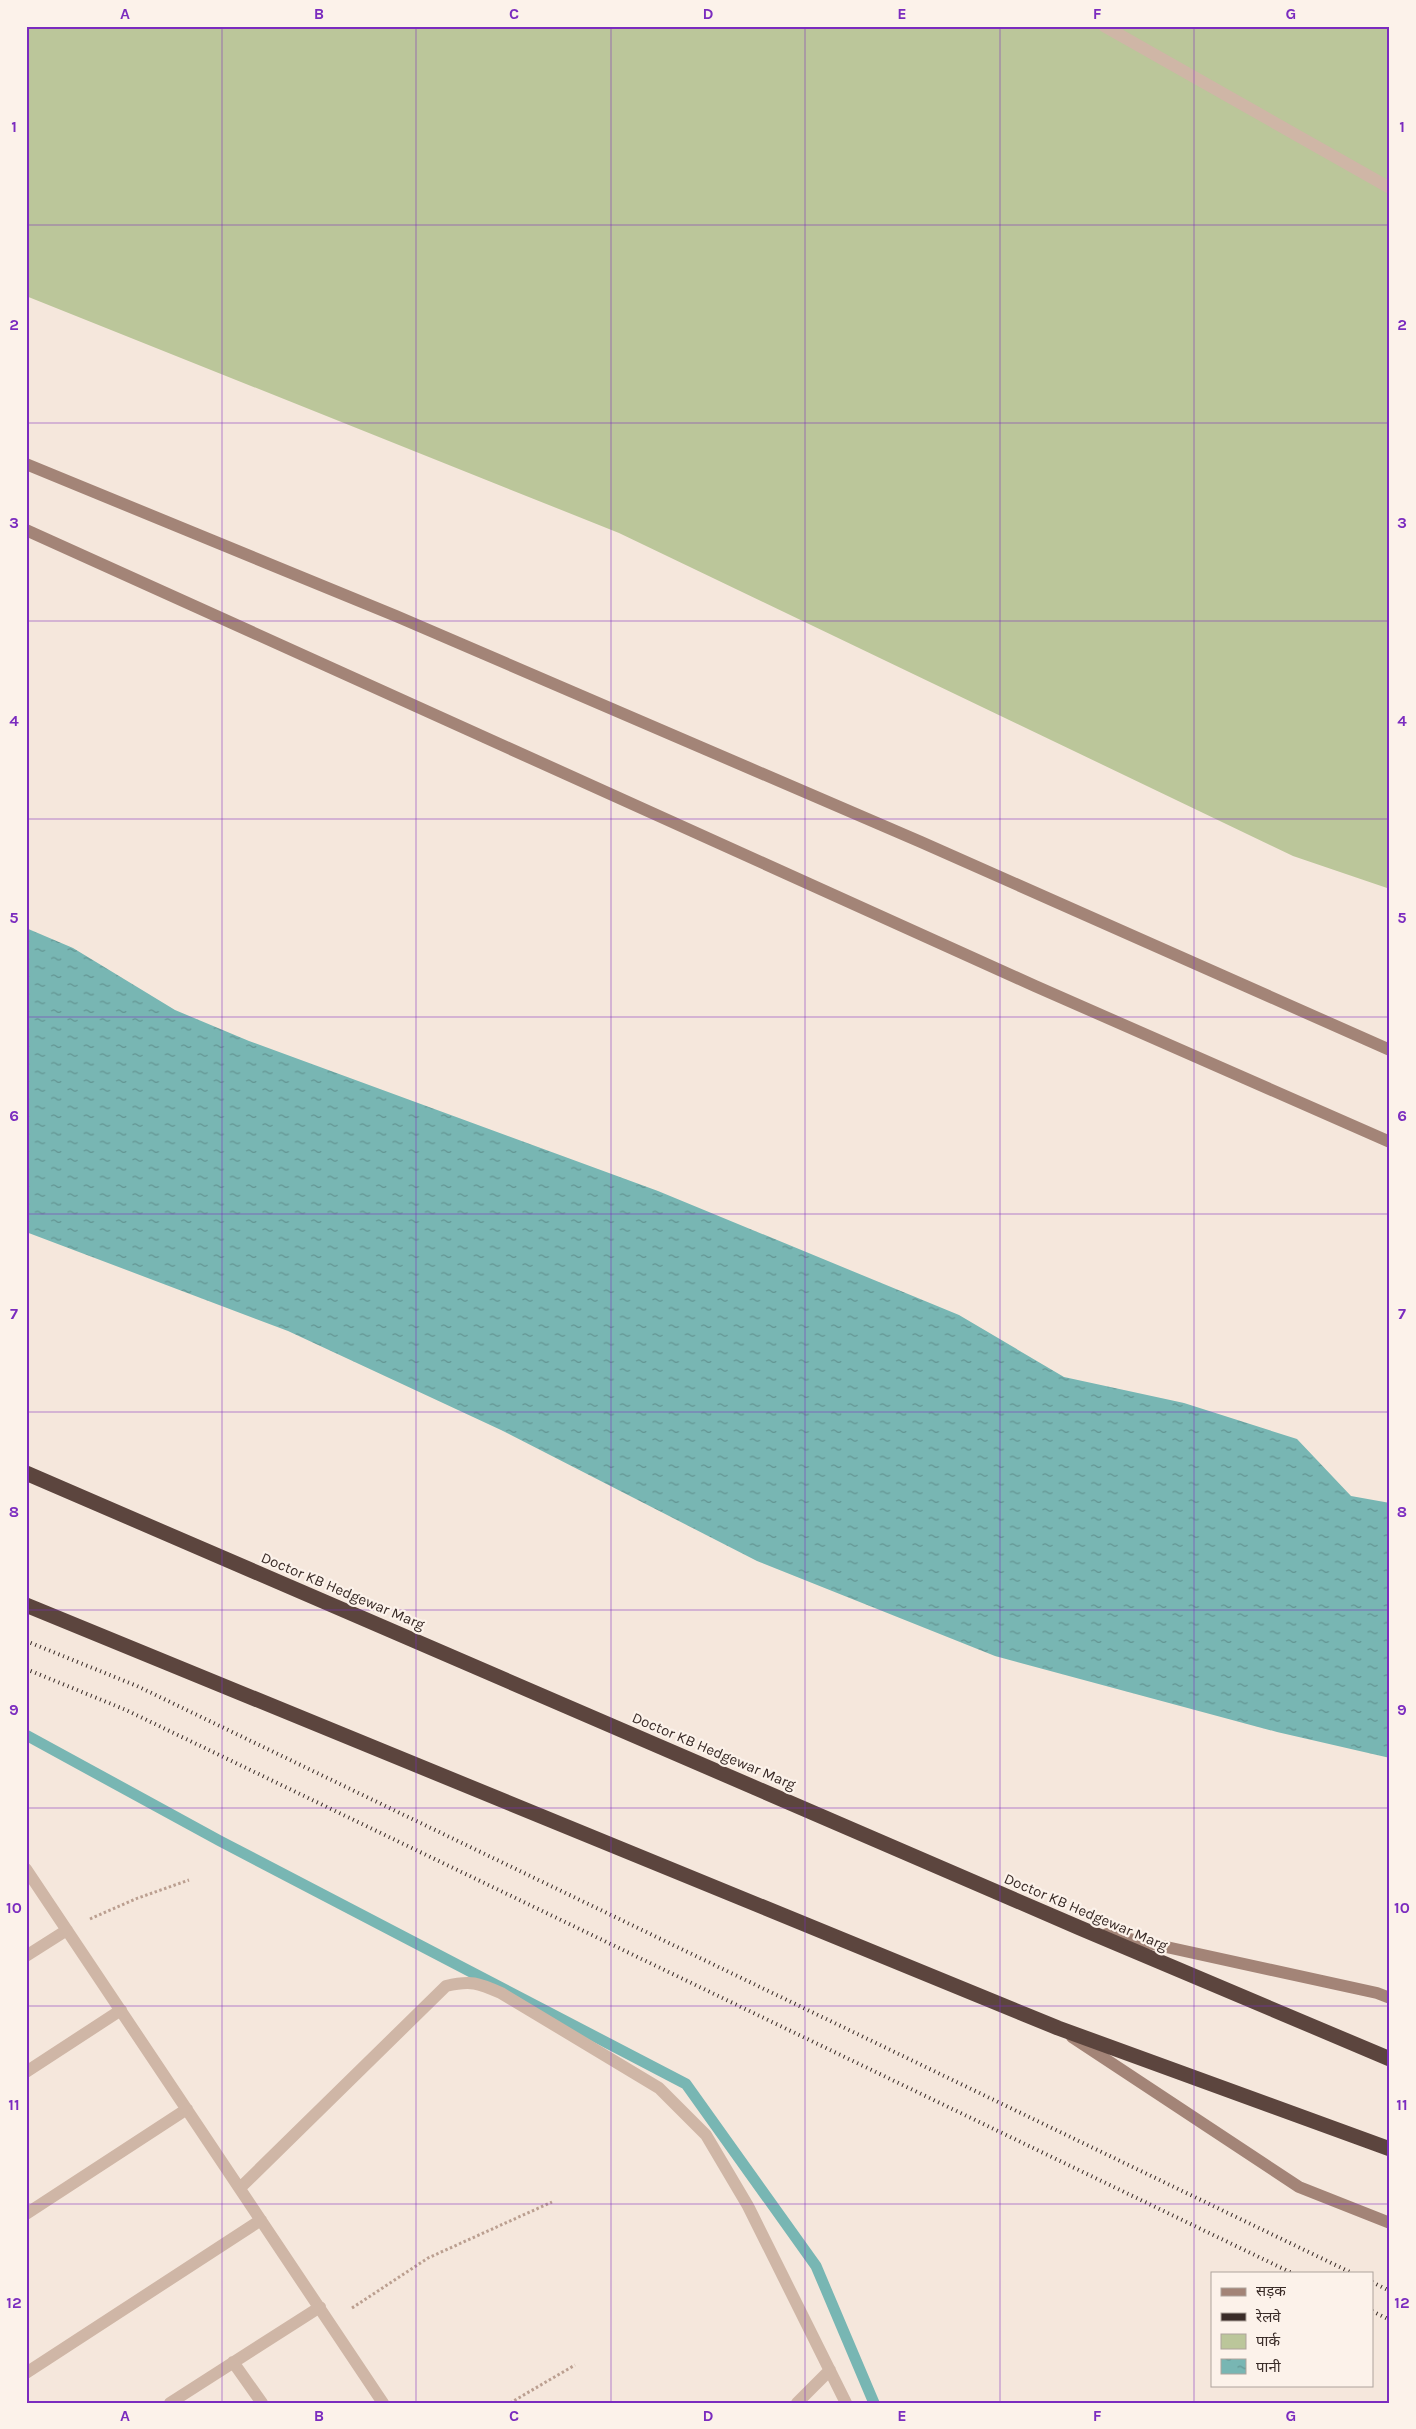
<svg xmlns="http://www.w3.org/2000/svg" width="1416" height="2429" viewBox="0 0 1416 2429" font-family="Karla,'Noto Sans Devanagari',sans-serif">
  <style>
    .green { fill: #bbc69a }
    .water { fill: url(#water-ripples) }
    .lines { fill: none; stroke-linecap: round; stroke-linejoin: round }
    .stream { stroke: #78b6b3; stroke-width: 11 }
    .path { stroke: #bb9f90; stroke-width: 3; stroke-dasharray: 2.5 2.5; stroke-linecap: butt }
    .lane { stroke: #cfb6a6; stroke-width: 12 }
    .street { stroke: #cfb6a6; stroke-width: 12 }
    .secondary { stroke: #a38477; stroke-width: 12 }
    .highway { stroke: #5c453e; stroke-width: 15 }
    .rail { stroke: #3a2c28; stroke-width: 4; stroke-dasharray: 1 4; stroke-linecap: butt }
    .grid { fill: none; stroke: #7b2cbf; stroke-width: 1; stroke-opacity: 0.55 }
    .labels { text-anchor: middle; stroke-width: 4.5; stroke-linejoin: round; paint-order: stroke }
    .street-label { font-size: 15px; fill: #3a2c28; stroke: #fcf2ea }
    .neatline { fill: none; stroke: #7b2cbf; stroke-width: 2 }
    .grid-label { font-size: 16px; text-anchor: middle; font-weight: bold; fill: #7b2cbf }
  </style>
  <defs>
    <pattern id="water-ripples" width="26" height="14" patternUnits="userSpaceOnUse" patternTransform="scale(1.25)"><rect width="26" height="14" fill="#78b6b3"/><path d="M2 4q2-2 4 0t4 0M15 11q2-2 4 0t4 0" fill="none" stroke="#639492"/></pattern>
  </defs>
  <rect width="100%" height="100%" fill="#f5e7dc"/>
  <!-- green -->
  <path class="green" d="M26,26H1390V889L1293,856L619,533L26,296Z"/>
  <!-- water -->
  <path class="water" d="M26,928L73,948L175,1010L249,1041L658,1191L959,1315L1064,1377L1184,1403L1297,1439L1351,1496L1390,1503V1758L1277,1732L995,1656L757,1561L501,1430L288,1331L26,1232Z"/>
  <g class="lines">
    <!-- stream -->
    <path class="stream" d="M26,1735L220,1841L686,2084L816,2266L874,2403"/>
    <!-- path -->
    <path class="path" d="M90,1919L138,1898L189,1880
      M352,2308L428,2258L552,2202
      M510,2403L575,2365"/>
    <!-- lane -->
    <path class="lane" d="M1104,26L1390,188"/>
    <!-- street -->
    <path class="street" d="M26,1869L383,2403
      M26,1956L67,1930
      M26,2072L121,2010
      M240,2188L446,1986C471,1980 478,1983 501,1993L659,2088L706,2135L748,2206L846,2403
      M26,2214L187,2109
      M233,2362L262,2403
      M26,2373L261,2220
      M170,2403L320,2307
      M797,2403L830,2370"/>
    <!-- secondary -->
    <path class="secondary" d="M26,464L396,616L921,842L1390,1050
      M26,530L1035,986L1390,1142
      M1107,1934L1377,1993L1390,1998
      M1072,2037L1299,2187L1390,2223"/>
    <!-- highway -->
    <path class="highway" d="M26,1473L1080,1928L1390,2059
      M26,1605L1058,2028L1390,2149"/>
    <!-- rail -->
    <path class="rail" d="M26,1641L137,1686L1352,2273
      M26,1669L126,1710L1292,2273
      M1372,2282L1390,2291
      M1372,2311L1390,2320"/>
  </g>
  <!-- grid -->
  <path class="grid" d="M222,26V2403M416,26V2403M611,26V2403M805,26V2403M1000,26V2403M1194,26V2403M26,225H1390M26,423H1390M26,621H1390M26,819H1390M26,1017H1390M26,1214H1390M26,1412H1390M26,1610H1390M26,1808H1390M26,2006H1390M26,2204H1390"/>
  <g class="labels">
    <!-- street labels -->
    <g class="street-label">
      <text transform="translate(343 1591) rotate(23)" y="5">Doctor KB Hedgewar Marg</text>
      <text transform="translate(714 1751) rotate(23)" y="5">Doctor KB Hedgewar Marg</text>
      <text transform="translate(1086 1912) rotate(23)" y="5">Doctor KB Hedgewar Marg</text>
    </g>
  </g>
  <!-- border -->
  <rect width="1416" height="2429" fill="none" stroke="#fcf2ea" stroke-width="55"/>
  <!-- legend -->
  <rect x="1211" y="2272" width="162" height="115" fill="#fcf2ea" stroke="#aea39c"/>
  <rect x="1221" y="2288" width="25" height="8" fill="#a38477" stroke="#aea39c"/>
  <text x="1256" y="2296" font-size="15" fill="#3a2c28">सड़क</text>
  <rect x="1221" y="2313" width="25" height="8" fill="#3a2c28" stroke="#aea39c"/>
  <text x="1256" y="2322" font-size="15" fill="#3a2c28">रेलवे</text>
  <rect x="1221" y="2334" width="25" height="15" fill="#bbc69a" stroke="#aea39c"/>
  <text x="1256" y="2346" font-size="15" fill="#3a2c28">पार्क</text>
  <rect x="1221" y="2359" width="25" height="15" fill="url(#water-ripples)" stroke="#aea39c"/>
  <text x="1256" y="2372" font-size="15" fill="#3a2c28">पानी</text>
  <rect x="28" y="28" width="1360" height="2374" class="neatline"/>
  <g class="grid-label">
    <text x="125" y="19">A</text>
    <text x="319" y="19">B</text>
    <text x="514" y="19">C</text>
    <text x="708" y="19">D</text>
    <text x="902" y="19">E</text>
    <text x="1097" y="19">F</text>
    <text x="1291" y="19">G</text>
    <text x="14" y="132">1</text>
    <text x="1402" y="132">1</text>
    <text x="14" y="330">2</text>
    <text x="1402" y="330">2</text>
    <text x="14" y="528">3</text>
    <text x="1402" y="528">3</text>
    <text x="14" y="726">4</text>
    <text x="1402" y="726">4</text>
    <text x="14" y="923">5</text>
    <text x="1402" y="923">5</text>
    <text x="14" y="1121">6</text>
    <text x="1402" y="1121">6</text>
    <text x="14" y="1319">7</text>
    <text x="1402" y="1319">7</text>
    <text x="14" y="1517">8</text>
    <text x="1402" y="1517">8</text>
    <text x="14" y="1715">9</text>
    <text x="1402" y="1715">9</text>
    <text x="14" y="1913">10</text>
    <text x="1402" y="1913">10</text>
    <text x="14" y="2110">11</text>
    <text x="1402" y="2110">11</text>
    <text x="14" y="2308">12</text>
    <text x="1402" y="2308">12</text>
    <text x="125" y="2421">A</text>
    <text x="319" y="2421">B</text>
    <text x="514" y="2421">C</text>
    <text x="708" y="2421">D</text>
    <text x="902" y="2421">E</text>
    <text x="1097" y="2421">F</text>
    <text x="1291" y="2421">G</text>
  </g>
</svg>
